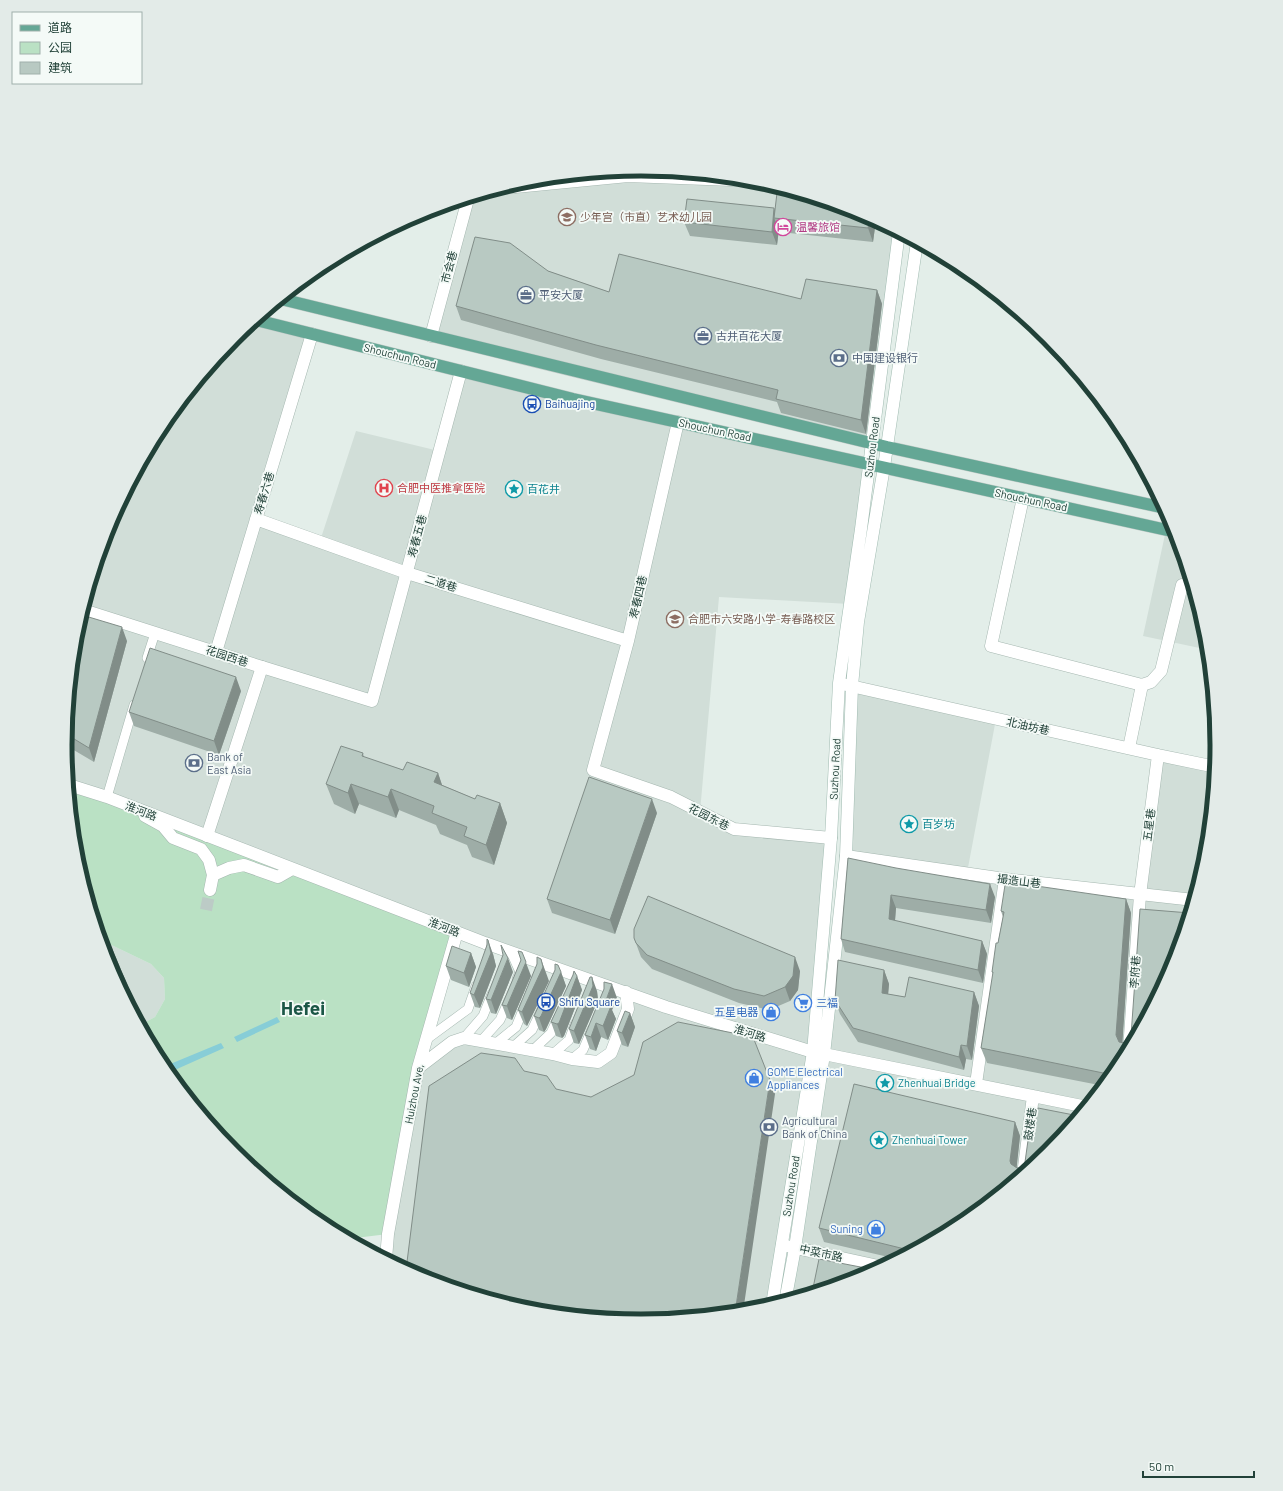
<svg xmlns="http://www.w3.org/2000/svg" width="1283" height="1491" viewBox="0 0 1283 1491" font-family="Barlow,'Noto Sans SC',sans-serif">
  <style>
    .built { fill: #d1ded8 }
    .green { fill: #bae1c4 }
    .water { fill: #87cdd7 }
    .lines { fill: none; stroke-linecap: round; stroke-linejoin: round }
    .minor-tunnel { stroke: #bccbc6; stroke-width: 12; stroke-dasharray: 12 6; stroke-linecap: butt }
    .service-casing { stroke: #a5b7b0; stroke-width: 10 }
    .pedestrian-casing { stroke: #a5b7b0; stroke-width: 13 }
    .minor-casing { stroke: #a5b7b0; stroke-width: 13 }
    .tertiary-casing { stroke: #a5b7b0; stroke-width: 13 }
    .secondary-casing { stroke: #a0bbb1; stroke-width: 13 }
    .primary-casing { stroke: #c1cac7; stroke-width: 13 }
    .service { stroke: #fff; stroke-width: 9 }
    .pedestrian { stroke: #fff; stroke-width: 12 }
    .minor { stroke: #fff; stroke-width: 12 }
    .tertiary { stroke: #fff; stroke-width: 12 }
    .secondary { stroke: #fff; stroke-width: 12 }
    .primary { stroke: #64a795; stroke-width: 12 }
    .wall { fill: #9eada7 }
    .shaded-wall { fill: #818d88 }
    .building { fill: #b8c9c2; stroke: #818d88 }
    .labels { text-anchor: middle; stroke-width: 3.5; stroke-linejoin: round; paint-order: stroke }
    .education-label { font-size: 11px; fill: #785e54; stroke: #f4faf7; text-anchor: start }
    .hotel-label { font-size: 11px; fill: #b23c85; stroke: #f4faf7; text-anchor: start }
    .street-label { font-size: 11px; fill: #214138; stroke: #f4faf7 }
    .service-label { font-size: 11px; fill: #4e5e75; stroke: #f4faf7; text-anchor: start }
    .transit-label { font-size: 11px; fill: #164399; stroke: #f4faf7; text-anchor: start }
    .health-label { font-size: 11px; fill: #be3a42; stroke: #f4faf7; text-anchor: start }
    .culture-label { font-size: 11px; fill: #0d838f; stroke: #f4faf7; text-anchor: start }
    .shop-label { font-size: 11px; fill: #366cbe; stroke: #f4faf7; text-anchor: start }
    .town-label { font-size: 19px; font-weight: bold; fill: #1b5646; stroke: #f4faf7 }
    .rim { fill: none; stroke: #214138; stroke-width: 5 }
  </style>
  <rect width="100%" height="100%" fill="#e3eee9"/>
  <!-- built -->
  <path class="built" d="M628,176L759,181L862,213L899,232L872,443L431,336L468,199L504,188Z
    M256,320L312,334L256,519L320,541L356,431L439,451L461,371L869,464L850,604L719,597L700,812L734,829L831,838L813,1052L772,1305L754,1311L641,1322L529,1311L421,1278L386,1259L418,1068L452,1042L598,1062L611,1053L628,1009L626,992L69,785L65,745L76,633L109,525L162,425L234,338Z
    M1166,530L1176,532L1207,633L1209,650L1143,636Z
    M852,686L996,719L967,873L1140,895L1158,755L1216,767L1207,858L1194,900L1134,990L1121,1066L1049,1153L962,1225L862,1278L785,1302L846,856Z
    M101,940L151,964L164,978L165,999L155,1017L140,1025L109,966Z"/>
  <!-- green -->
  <path class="green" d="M69,785L457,932L427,1039L388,1234L347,1239L321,1225L234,1153L162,1066L140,1025L155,1017L165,999L164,978L151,964L101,940L76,858Z"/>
  <!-- water -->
  <path class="water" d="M277,1017L280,1022L237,1042L234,1037Z
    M221,1043L224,1048L168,1073L163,1067Z"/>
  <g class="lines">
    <!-- minor-tunnel -->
    <path class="minor-tunnel" d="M206,910L210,890"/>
    <defs>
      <path id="service" d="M147,658L155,633
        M107,797L134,705
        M511,952L520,972L517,979
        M464,1038L483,1016L492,994
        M427,1039L468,1009L476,986
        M481,1041L500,1020L509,1000
        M495,1044L516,1027L525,1005
        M513,1047L532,1030L541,1011
        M532,1051L551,1033L558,1018
        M553,1054L569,1040L575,1024
        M572,1059L583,1050L592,1029"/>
      <path id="pedestrian" d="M504,188L628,176L759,181
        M431,336L468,199
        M678,422L628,641L593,770L671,797L734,829L831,838
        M256,519L407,573L628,641
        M83,610L262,667L372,701L461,371
        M216,652L312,334
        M842,684L1158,755L1216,767
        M1129,748L1142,685
        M846,856L1005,879L1194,900
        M1129,1050L1140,895L1158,755
        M824,1054L1087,1107
        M976,1084L1005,879
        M1023,1175L1033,1096"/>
      <path id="minor" d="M1023,498L991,646L1142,685L1151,682L1161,671L1182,585L1193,587
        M145,816L163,826L173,838L201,849L209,860L213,875L210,890
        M207,836L262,667
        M213,875L229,868L244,865L278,877L292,869"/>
      <path id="tertiary" d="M69,785L107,797L485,943L666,1007L813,1052L823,1054
        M418,1068L452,1042L464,1038L553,1054L572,1059L598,1062L611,1053L628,1009L626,992
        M782,1245L883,1267
        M386,1259L388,1234L418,1068L457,932"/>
      <path id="secondary" d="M785,1302L795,1248L824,1054L846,856L852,686L858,622L884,467L917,242
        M772,1305L813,1052L831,838L839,683L846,632L861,529L899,232"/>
      <path id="primary" d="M281,299L887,447L1165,508
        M256,320L573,399L1176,532"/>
    </defs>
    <!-- service casing -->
    <use href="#service" class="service-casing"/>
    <!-- pedestrian casing -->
    <use href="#pedestrian" class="pedestrian-casing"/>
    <!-- minor casing -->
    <use href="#minor" class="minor-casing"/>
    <!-- tertiary casing -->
    <use href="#tertiary" class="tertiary-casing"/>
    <!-- secondary casing -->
    <use href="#secondary" class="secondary-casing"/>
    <!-- primary casing -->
    <use href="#primary" class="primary-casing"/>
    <!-- service -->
    <use href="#service" class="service"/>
    <!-- pedestrian -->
    <use href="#pedestrian" class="pedestrian"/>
    <!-- minor -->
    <use href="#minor" class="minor"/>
    <!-- tertiary -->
    <use href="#tertiary" class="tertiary"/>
    <!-- secondary -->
    <use href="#secondary" class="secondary"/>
    <!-- primary -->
    <use href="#primary" class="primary"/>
  </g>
  <!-- wall -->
  <path class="wall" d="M775,211L876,220L873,242L780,232L779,229L777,245L690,236L684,222Z
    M548,271L609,292L801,299L877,290L882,304L866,434L781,413L777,402L601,359L461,320L456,306Z
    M76,633L127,641L94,762L72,749L66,740Z
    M241,691L219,755L134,726L129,712Z
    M363,753L364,757L403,770L438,773L442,785L475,799L500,803L507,823L494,865L472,857L467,845L440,834L436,825L399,810L396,818L359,804L355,814L334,804L326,784Z
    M657,813L615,934L552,913L547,899Z
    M848,858L995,897L991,923L896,908L895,921L982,941L987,954L983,983L845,952L841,939Z
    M1126,899L1131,913L1122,1043H1124L1130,1040L1190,913L1121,1066L1104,1086L987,1063L981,1048L993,974L992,972L1003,917L1001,911Z
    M634,938L800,971L798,990L790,1001L769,1010L739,1003L652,969L641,957Z
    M471,953L476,967L469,987L451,980L446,966Z
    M493,954L496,966L480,1008L475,1007L470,993Z
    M521,960L531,976L512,1020L507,1018L502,1005Z
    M109,966L132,997L137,1011L133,1012Z
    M884,970L889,984L888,994L905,997L974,992L979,1006L972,1060L966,1059L964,1070L858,1042L840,1014L835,1000Z
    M513,972L496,1014L491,1013L486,999Z
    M561,972L566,986L546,1029L544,1032L539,1030L534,1016Z
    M577,976L582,990L564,1036L562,1038L556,1036L551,1022Z
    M549,981L527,1026L524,1024L518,1010Z
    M597,991L598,1000L579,1044L574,1043L569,1029Z
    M617,998L612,1010L616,1019L608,1040L601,1037L596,1051L590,1049L585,1035Z
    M630,1013L635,1027L628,1047L622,1045L617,1031Z
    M1079,1116L962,1225L897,1259L824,1242L819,1228L1015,1122L1020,1136L1016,1168H1021L1025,1162L1034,1127Z"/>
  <!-- shaded-wall -->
  <path class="shaded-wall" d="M774,208L778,218H774L779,229L777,245L772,232Z
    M870,217L876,220L873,242L868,228Z
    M877,290L882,304L866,434L861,420Z
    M122,627L127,641L94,762L89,748Z
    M236,677L241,691L219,755L214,741Z
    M438,773L445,794L434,782Z
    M351,784L359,804L355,814L348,793Z
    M391,789L399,810L396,818L388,797Z
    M652,799L657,813L615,934L610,920Z
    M500,803L507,823L494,865L486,845Z
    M990,884L995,897L991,923L986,910Z
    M891,895L896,908L894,932L889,919Z
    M1126,899L1131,913L1122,1049L1116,1035Z
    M488,940L493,954L496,966L480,1008L474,995Z
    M982,941L987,954L983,983L978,970Z
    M522,952L531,976L512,1020L507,1006L526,962Z
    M471,953L476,967L469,987L464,973Z
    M795,957L800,971L798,990L790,1001L785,987Z
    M508,958L513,972L496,1014L491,1000Z
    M541,959L549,981L527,1026L522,1012Z
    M884,970L889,984L887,1007L882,993Z
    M561,972L566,986L546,1029L544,1032L539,1018Z
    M577,976L582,990L564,1036L562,1038L557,1024Z
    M592,977L597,991L598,1000L579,1044L574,1031Z
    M612,984L617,998L612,1010L616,1019L608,1040L603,1026L605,1003Z
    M974,992L979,1006L972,1060L967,1046Z
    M630,1013L635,1027L628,1047L622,1033Z
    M596,1023L601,1037L596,1051L591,1037Z
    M961,1045L966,1059L964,1070L959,1057Z
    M770,1080L775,1094L743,1312L735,1313Z
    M1015,1122L1020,1136L1016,1174L1011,1164L1010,1161Z"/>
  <!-- building -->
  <path class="building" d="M777,193L806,196L862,213L870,217L868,228L774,218Z
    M687,199L774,208L772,232L684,222Z
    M475,237L510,243L548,271L609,292L619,254L801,299L806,279L877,290L861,420L776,399L778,390L596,345L456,306Z
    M82,615L122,627L89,748L66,734L76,633Z
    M150,648L236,677L214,741L129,712Z
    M341,746L363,753L362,756L403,770L407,762L438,773L434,782L475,799L477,795L500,803L486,845L464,836L467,827L432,813L434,806L391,789L388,797L351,784L348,793L326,784Z
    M589,777L652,799L610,920L547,899Z
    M848,858L896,868L990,884L986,910L891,895L889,919L982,941L978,970L841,939Z
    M1009,882L1126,899L1116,1035L1119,1042L1124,1043L1130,1040L1131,1036L1140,909L1190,913L1174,966L1121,1066L1119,1068H1116L1115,1073L1113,1075L981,1048L993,972H992L996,943H998L1004,912L1001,911L1005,885H1009Z
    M648,896L795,957L793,976L785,987L764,996L734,989L647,955L636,943L634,938V929Z
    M487,939L488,940L491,953L474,995L470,993L487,945Z
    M101,941L111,947L132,997L126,999L109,966Z
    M501,945L508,958L491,1000L486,999L503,955Z
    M452,946L471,953L464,973L446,966Z
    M518,951L522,952L526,962L507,1006L502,1005L521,960Z
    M537,957L541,959L543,967L522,1012L518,1010L537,964Z
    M838,960L884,970L882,993L905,997L909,977L974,992L967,1046L961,1045L959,1057L853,1028L835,1000Z
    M555,964L558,965L561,972L541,1016L539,1018L534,1016L555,970Z
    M574,971L577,976L559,1023L557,1024L551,1022L573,975Z
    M590,977H592L593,986L574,1031L569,1029Z
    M604,982L612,984L605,1003L611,1006L603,1026L596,1023L591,1037L585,1035L604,989Z
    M625,1011L630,1013L622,1033L617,1031Z
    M678,1022L753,1037L770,1080L735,1313L641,1322L529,1311L421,1278L406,1270L429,1086L481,1053L515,1058L524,1071L547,1076L556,1089L591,1097L634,1075L643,1042Z
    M854,1084L1015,1122L1010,1161L1011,1164L1017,1168H1021L1025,1162L1030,1126L1034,1127L1038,1108L1079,1116L1049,1153L962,1225L913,1251L819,1228Z
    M819,1259L876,1270L862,1278L812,1293Z"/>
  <!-- icons -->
  <defs>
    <symbol id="school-ring" viewBox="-11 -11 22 22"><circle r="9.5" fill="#f4faf7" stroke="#8d6e63" stroke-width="1.5"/><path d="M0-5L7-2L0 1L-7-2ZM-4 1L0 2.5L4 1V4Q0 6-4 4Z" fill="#8d6e63"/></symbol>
    <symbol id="hotel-ring" viewBox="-11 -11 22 22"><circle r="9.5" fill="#f4faf7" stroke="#d1479c" stroke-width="1.5"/><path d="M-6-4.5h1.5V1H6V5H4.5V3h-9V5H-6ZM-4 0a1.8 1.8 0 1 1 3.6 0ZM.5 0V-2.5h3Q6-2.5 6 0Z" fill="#d1479c"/></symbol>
    <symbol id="office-ring" viewBox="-11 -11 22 22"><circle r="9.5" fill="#f4faf7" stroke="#5c6f8a" stroke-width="1.5"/><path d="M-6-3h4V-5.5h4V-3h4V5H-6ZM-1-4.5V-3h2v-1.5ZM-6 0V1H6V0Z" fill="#5c6f8a"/></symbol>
    <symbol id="bank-ring" viewBox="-11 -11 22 22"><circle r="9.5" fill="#f4faf7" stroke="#5c6f8a" stroke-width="1.5"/><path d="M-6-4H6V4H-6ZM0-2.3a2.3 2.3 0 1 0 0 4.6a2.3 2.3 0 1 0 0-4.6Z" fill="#5c6f8a"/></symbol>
    <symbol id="bus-ring" viewBox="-11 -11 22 22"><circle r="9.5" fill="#f4faf7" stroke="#1a4fb4" stroke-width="1.5"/><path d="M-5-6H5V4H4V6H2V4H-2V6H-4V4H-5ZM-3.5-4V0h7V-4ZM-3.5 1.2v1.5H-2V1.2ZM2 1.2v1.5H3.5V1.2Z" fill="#1a4fb4"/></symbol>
    <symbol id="hospital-ring" viewBox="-11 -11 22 22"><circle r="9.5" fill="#f4faf7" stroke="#e0444e" stroke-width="1.5"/><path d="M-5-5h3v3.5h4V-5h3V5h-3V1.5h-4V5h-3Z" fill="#e0444e"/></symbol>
    <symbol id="sight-ring" viewBox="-11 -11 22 22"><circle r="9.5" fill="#f4faf7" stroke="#0f9aa8" stroke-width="1.5"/><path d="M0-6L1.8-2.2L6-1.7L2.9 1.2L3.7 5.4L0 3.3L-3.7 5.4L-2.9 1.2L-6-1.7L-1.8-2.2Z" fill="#0f9aa8"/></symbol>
    <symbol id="supermarket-ring" viewBox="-11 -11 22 22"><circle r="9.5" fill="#f4faf7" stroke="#3f7fe0" stroke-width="1.5"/><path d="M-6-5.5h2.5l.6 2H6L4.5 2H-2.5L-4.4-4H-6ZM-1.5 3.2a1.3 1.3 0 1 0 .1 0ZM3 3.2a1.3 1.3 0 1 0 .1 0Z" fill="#3f7fe0"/></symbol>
    <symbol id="shop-ring" viewBox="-11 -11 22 22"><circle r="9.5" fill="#f4faf7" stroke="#3f7fe0" stroke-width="1.5"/><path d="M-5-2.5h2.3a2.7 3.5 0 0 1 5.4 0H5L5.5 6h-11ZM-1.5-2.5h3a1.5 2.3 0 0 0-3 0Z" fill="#3f7fe0"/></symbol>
  </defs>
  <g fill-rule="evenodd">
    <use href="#school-ring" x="557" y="207" width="20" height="20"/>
    <use href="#hotel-ring" x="773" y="217" width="20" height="20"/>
    <use href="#office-ring" x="516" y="285" width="20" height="20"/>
    <use href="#office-ring" x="693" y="326" width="20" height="20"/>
    <use href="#bank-ring" x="829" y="348" width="20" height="20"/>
    <use href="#bus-ring" x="522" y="394" width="20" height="20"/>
    <use href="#hospital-ring" x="374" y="478" width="20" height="20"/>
    <use href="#sight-ring" x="504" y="479" width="20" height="20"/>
    <use href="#school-ring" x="665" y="609" width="20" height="20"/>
    <use href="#bank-ring" x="184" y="753" width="20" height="20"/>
    <use href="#sight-ring" x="899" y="814" width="20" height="20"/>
    <use href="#bus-ring" x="536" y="992" width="20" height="20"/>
    <use href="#supermarket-ring" x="793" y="993" width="20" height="20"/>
    <use href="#shop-ring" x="761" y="1002" width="20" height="20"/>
    <use href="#shop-ring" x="744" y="1068" width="20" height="20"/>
    <use href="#sight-ring" x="875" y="1073" width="20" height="20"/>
    <use href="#bank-ring" x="759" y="1117" width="20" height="20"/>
    <use href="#sight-ring" x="869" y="1130" width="20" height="20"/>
    <use href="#shop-ring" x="866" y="1219" width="20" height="20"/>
  </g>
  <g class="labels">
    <!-- education labels -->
    <g class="education-label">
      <text x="580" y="221">少年宫（市直）艺术幼儿园</text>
      <text x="688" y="623">合肥市六安路小学-寿春路校区</text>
    </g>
    <!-- hotel labels -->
    <g class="hotel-label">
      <text x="796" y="231">温馨旅馆</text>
    </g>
    <!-- street labels -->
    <g class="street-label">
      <text transform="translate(449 267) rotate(-75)" y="4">市会巷</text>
      <text transform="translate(400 356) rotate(14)" y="4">Shouchun Road</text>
      <text transform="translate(715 430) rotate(12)" y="4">Shouchun Road</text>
      <text transform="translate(872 447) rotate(-83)" y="4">Suzhou Road</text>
      <text transform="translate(264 493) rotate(-73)" y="4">寿春六巷</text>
      <text transform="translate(1031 500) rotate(12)" y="4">Shouchun Road</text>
      <text transform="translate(417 536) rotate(-75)" y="4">寿春五巷</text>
      <text transform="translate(441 583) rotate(17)" y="4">二道巷</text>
      <text transform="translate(638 597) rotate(-77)" y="4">寿春四巷</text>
      <text transform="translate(227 656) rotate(18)" y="4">花园西巷</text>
      <text transform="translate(1028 726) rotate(13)" y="4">北油坊巷</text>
      <text transform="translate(835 769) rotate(-87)" y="4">Suzhou Road</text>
      <text transform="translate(141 811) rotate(21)" y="4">淮河路</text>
      <text transform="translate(709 817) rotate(27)" y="4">花园东巷</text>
      <text transform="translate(1149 825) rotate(-83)" y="4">五星巷</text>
      <text transform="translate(1019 881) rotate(7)" y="4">撮造山巷</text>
      <text transform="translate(444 927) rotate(21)" y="4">淮河路</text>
      <text transform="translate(1135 972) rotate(-86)" y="4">李府巷</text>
      <text transform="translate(750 1033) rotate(17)" y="4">淮河路</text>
      <text transform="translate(414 1094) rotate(-79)" y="4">Huizhou Ave,</text>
      <text transform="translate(1030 1124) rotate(-82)" y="4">鼓楼巷</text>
      <text transform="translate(791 1186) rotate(-81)" y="4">Suzhou Road</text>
      <text transform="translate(821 1253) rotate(12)" y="4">中菜市路</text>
    </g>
    <!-- service labels -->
    <g class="service-label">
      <text x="539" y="299">平安大厦</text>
      <text x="716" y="340">古井百花大厦</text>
      <text x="852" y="362">中国建设银行</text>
      <text x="207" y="761">Bank of<tspan x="207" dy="13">East Asia</tspan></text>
      <text x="782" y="1125">Agricultural<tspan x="782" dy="13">Bank of China</tspan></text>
    </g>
    <!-- transit labels -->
    <g class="transit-label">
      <text x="545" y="408">Baihuajing</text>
      <text x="559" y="1006">Shifu Square</text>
    </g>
    <!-- health labels -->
    <g class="health-label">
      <text x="397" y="492">合肥中医推拿医院</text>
    </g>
    <!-- culture labels -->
    <g class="culture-label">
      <text x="527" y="493">百花井</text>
      <text x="922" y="828">百岁坊</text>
      <text x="898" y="1087">Zhenhuai Bridge</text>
      <text x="892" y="1144">Zhenhuai Tower</text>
    </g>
    <!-- shop labels -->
    <g class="shop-label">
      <text x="816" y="1007">三福</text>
      <text x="758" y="1016" text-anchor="end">五星电器</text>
      <text x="767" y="1076">GOME Electrical<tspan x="767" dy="13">Appliances</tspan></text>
      <text x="863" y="1233" text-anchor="end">Suning</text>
    </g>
    <!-- town labels -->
    <g class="town-label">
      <text x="303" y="1015">Hefei</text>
    </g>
  </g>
  <!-- crop -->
  <path d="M0 0H1283V1491H0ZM72 745a569 569 0 1 1 1138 0a569 569 0 1 1-1138 0Z" fill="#e3ebe8" fill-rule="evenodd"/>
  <path class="rim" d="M72 745a569 569 0 1 1 1138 0a569 569 0 1 1-1138 0Z"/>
  <!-- legend -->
  <rect x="12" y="12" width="130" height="72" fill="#f4faf7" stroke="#a0b0ab"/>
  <rect x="20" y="25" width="20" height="6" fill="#64a795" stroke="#a0b0ab"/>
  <text x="48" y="32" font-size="12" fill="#214138">道路</text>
  <rect x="20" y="42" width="20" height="12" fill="#bae1c4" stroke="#a0b0ab"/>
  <text x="48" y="52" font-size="12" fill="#214138">公园</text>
  <rect x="20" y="62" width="20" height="12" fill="#b8c9c2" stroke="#a0b0ab"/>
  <text x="48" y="72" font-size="12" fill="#214138">建筑</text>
  <!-- scale -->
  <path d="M1143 1471v6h111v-6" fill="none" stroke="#214138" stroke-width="2"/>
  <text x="1149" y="1471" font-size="12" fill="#214138" stroke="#f4faf7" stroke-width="3" paint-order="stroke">50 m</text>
</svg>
